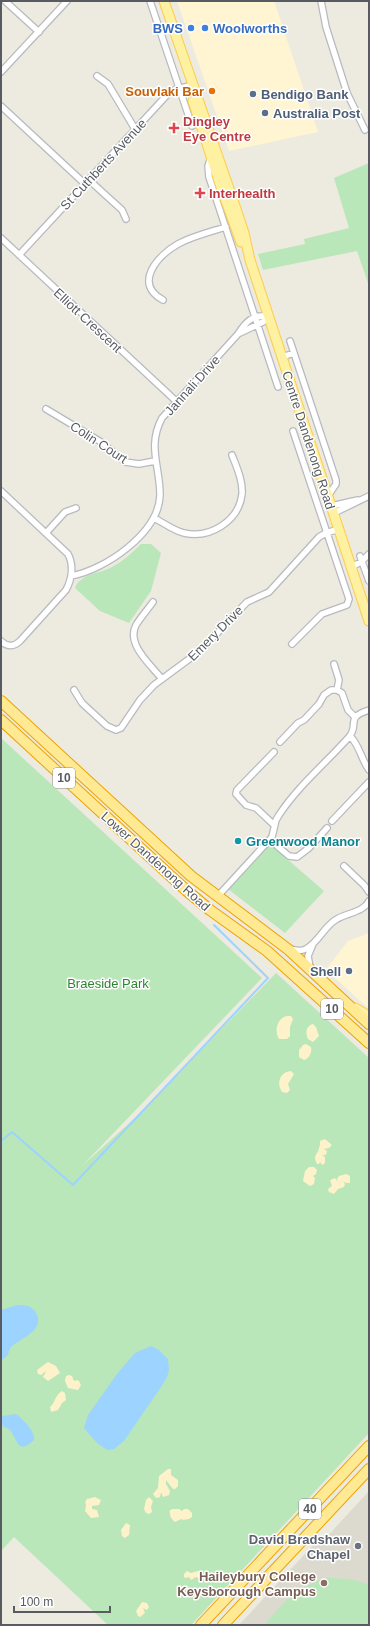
<svg xmlns="http://www.w3.org/2000/svg" width="370" height="1626" viewBox="0 0 370 1626" font-family="Helvetica,sans-serif">
  <style>
    .commercial { fill: #fff5d2 }
    .education { fill: #dcd9ce }
    .green { fill: #b9e7b9 }
    .sand { fill: #fdf2ca }
    .water { fill: #9dd3ff }
    .lines { fill: none; stroke-linecap: round; stroke-linejoin: round }
    .stream { stroke: #9dd3ff; stroke-width: 2 }
    .minor-casing { stroke: #b7bac0; stroke-width: 8 }
    .primary-casing { stroke: #fdcc48; stroke-width: 11 }
    .trunk-casing { stroke: #eca400; stroke-width: 12 }
    .minor { stroke: #fff; stroke-width: 5.5 }
    .primary { stroke: #fff1a2; stroke-width: 9 }
    .trunk { stroke: #ffe993; stroke-width: 10 }
    .shop-dot { fill: #3f7fe0; stroke: #fff; stroke-width: 1.5 }
    .food-dot { fill: #e8710a; stroke: #fff; stroke-width: 1.5 }
    .service-dot { fill: #5c6f8a; stroke: #fff; stroke-width: 1.5 }
    .health-dot { fill: #e0444e; stroke: #fff; stroke-width: 1.5 }
    .culture-dot { fill: #0f9aa8; stroke: #fff; stroke-width: 1.5 }
    .worship-dot { fill: #6b7280; stroke: #fff; stroke-width: 1.5 }
    .education-dot { fill: #8d6e63; stroke: #fff; stroke-width: 1.5 }
    .labels { text-anchor: middle; stroke-width: 3; stroke-linejoin: round; paint-order: stroke }
    .shield { fill: #fff; stroke: #8a8d91; stroke-width: 1 }
    .shield-label { font-size: 12px; font-weight: bold; fill: #585c62 }
    .shop-label { font-size: 13px; font-weight: bold; fill: #366cbe; stroke: #fff; text-anchor: end }
    .food-label { font-size: 13px; font-weight: bold; fill: #c56008; stroke: #fff; text-anchor: end }
    .service-label { font-size: 13px; font-weight: bold; fill: #4e5e75; stroke: #fff; text-anchor: start }
    .health-label { font-size: 13px; font-weight: bold; fill: #be3a42; stroke: #fff; text-anchor: start }
    .street-label { font-size: 13px; fill: #585c62; stroke: #fff }
    .culture-label { font-size: 13px; font-weight: bold; fill: #0d838f; stroke: #fff; text-anchor: start }
    .park-label { font-size: 13px; fill: #2d8531; stroke: #fff }
    .worship-label { font-size: 13px; font-weight: bold; fill: #5b616d; stroke: #fff; text-anchor: end }
    .education-label { font-size: 13px; font-weight: bold; fill: #785e54; stroke: #fff; text-anchor: end }
  </style>
  <rect width="100%" height="100%" fill="#edeadf"/>
  <!-- commercial -->
  <path class="commercial" d="M177,1H274L318,132L229,151Z
    M369,933V1009L335,978L327,968L348,941Z"/>
  <!-- education -->
  <path class="education" d="M369,1491V1625H239L317,1541H323Z"/>
  <!-- green -->
  <path class="green" d="M369,163V286L357,251L263,270L258,254L305,244L304,239L349,228L334,178Z
    M141,544H151L161,553L151,591L129,623L100,611L75,588C81,573 99,574 112,567C123,561 132,553 141,544Z
    M1,738L262,978L82,1166L136,1117L276,973L369,1058V1433L191,1625H108L14,1537L1,1551Z
    M268,846H272L324,891L285,933L228,889Z
    M326,1578C340,1578 357,1578 369,1586V1625H265C281,1603 300,1586 326,1578Z"/>
  <!-- sand -->
  <path class="sand" d="M287,1016H291L293,1019L290,1027V1036L287,1039H279C274,1031 277,1018 287,1016Z
    M313,1024L316,1027L319,1036L313,1042L308,1039C305,1032 306,1026 313,1024Z
    M306,1044L311,1047C312,1052 310,1058 304,1060L299,1057V1050L303,1045Z
    M291,1071L294,1074L288,1084L290,1090L287,1093L282,1092C276,1083 280,1072 291,1071Z
    M325,1139L332,1145L329,1148L324,1149L327,1151L326,1155H322L325,1157V1163L322,1165L320,1162L319,1164H317C312,1155 318,1155 319,1148C320,1146 320,1144 320,1141Z
    M309,1167H314L317,1170L316,1174L313,1176L315,1178L314,1184L310,1186L303,1181L305,1171Z
    M346,1174L350,1176V1183H346L343,1181L345,1184L344,1187L338,1189L334,1194L329,1192L328,1189L332,1186L330,1180L335,1178L338,1182L337,1179L339,1176Z
    M48,1362L56,1366L60,1373L48,1381L43,1377L46,1371L41,1375L38,1374L37,1370Z
    M69,1375L72,1376L74,1381L77,1380L79,1381L81,1385L78,1390L68,1388L65,1381L66,1376Z
    M62,1391L65,1393L66,1400L62,1403L58,1410L51,1412L50,1407C55,1403 55,1395 62,1391Z
    M168,1469H171V1475L178,1480V1486L175,1489H173L166,1480V1484L170,1491L169,1495L163,1497L161,1492L160,1497L156,1498L153,1494L158,1488L159,1476Z
    M95,1497L101,1500L99,1505L92,1506V1509L97,1510L99,1517L91,1518L85,1511L86,1505L85,1502L87,1499Z
    M149,1497L153,1501L151,1507L152,1512L149,1514L146,1513L144,1509L146,1500Z
    M173,1509H179L182,1511L184,1509H188L192,1513V1517C190,1519 184,1521 181,1519L175,1522C171,1519 169,1515 170,1510Z
    M126,1523L130,1525L129,1535L125,1538L122,1536L121,1530Z
    M187,1571L191,1573L198,1571L201,1576L199,1578L196,1577L191,1580L189,1577L186,1578L184,1577V1574Z
    M142,1602L147,1603L149,1607L147,1610L143,1608L145,1613L140,1617L138,1616L136,1611Z"/>
  <!-- water -->
  <path class="water" d="M17,1305C25,1305 32,1305 36,1313C46,1330 21,1338 11,1347C9,1349 9,1352 8,1355C6,1357 3,1359 1,1361V1310Z
    M151,1346L159,1350L168,1359L169,1370L167,1377L161,1387L124,1441L114,1449L107,1450L97,1443L84,1428L88,1415L117,1374L135,1353Z
    M16,1414C22,1418 36,1432 34,1440C13,1460 19,1429 4,1427L1,1423V1418L3,1416Z"/>
  <g class="lines">
    <!-- stream -->
    <path class="stream" d="M1,1141L12,1132L73,1185L268,978L214,925"/>
    <defs>
      <path id="minor" d="M5,1L39,32
        M150,1L192,126
        M321,1L326,27L347,93L365,130
        M1,72L67,1
        M97,76L108,84L135,129
        M1,106L85,184
        M211,157L208,166L209,177L278,387
        M89,180L122,210L126,219
        M1,238L176,401
        M19,255L167,95L176,89L194,85
        M163,300C133,284 157,256 178,244C193,236 210,232 226,227
        M240,333L263,322L268,317
        M290,341L336,480V484L328,496
        M282,357L294,353
        M46,409L101,442L125,462L139,464L155,461
        M1,491L68,554C74,565 72,579 66,590L20,641C14,647 7,647 1,641
        M331,506L358,500
        M334,513L369,496
        M154,518C164,523 174,531 184,533C210,539 239,521 242,494C243,481 237,468 232,455
        M46,533L65,512L76,508
        M360,556L369,581
        M351,567L361,562L369,554
        M71,576C105,570 159,533 160,495C160,466 147,446 162,418L238,334C245,323 253,313 268,317
        M153,602C148,609 141,617 136,625C126,644 150,664 161,678
        M292,644L322,614L347,605L349,599L293,431
        M334,664L339,680L337,690
        M74,690L82,703L107,726L116,730L121,728L140,700L154,685L200,651L247,602L269,592L319,537L326,533L339,529
        M350,736C360,746 361,759 369,770
        M280,742L298,723L304,720L319,704L324,695L331,690H337L342,693L348,710L355,717
        M274,752L237,790L236,794L246,805L256,808L274,825
        M332,821L369,782
        M270,840L289,856L297,857L309,848L327,828
        M344,866L364,885L369,892
        M217,897L272,837L276,820L279,815C298,786 326,763 349,737C360,724 344,718 369,710
        M290,949C295,950 301,952 306,949C319,942 324,926 337,919C347,913 364,912 369,901
        M310,968L308,956L313,944"/>
      <path id="primary" d="M164,1L235,206L244,233L250,260L369,621
        M193,101L222,190L241,242
        M355,1008L369,1016"/>
      <path id="trunk" d="M1,701L191,876L289,950L369,1024
        M1,720L187,891L210,910L267,951L369,1043
        M201,1625L369,1446
        M223,1625L369,1469"/>
    </defs>
    <!-- minor casing -->
    <use href="#minor" class="minor-casing"/>
    <!-- primary casing -->
    <use href="#primary" class="primary-casing"/>
    <!-- trunk casing -->
    <use href="#trunk" class="trunk-casing"/>
    <!-- minor -->
    <use href="#minor" class="minor"/>
    <!-- primary -->
    <use href="#primary" class="primary"/>
    <!-- trunk -->
    <use href="#trunk" class="trunk"/>
  </g>
  <!-- markers -->
  <g class="shop-dot">
    <circle cx="191" cy="28" r="4"/>
    <circle cx="205" cy="28" r="4"/>
  </g>
  <circle class="food-dot" cx="212" cy="91" r="4"/>
  <g class="service-dot">
    <circle cx="253" cy="94" r="4"/>
    <circle cx="265" cy="113" r="4"/>
    <circle cx="349" cy="971" r="4"/>
  </g>
  <g class="health-dot">
    <path d="M172 122h4v4h4v4h-4v4h-4v-4h-4v-4h4z"/>
    <path d="M198 187h4v4h4v4h-4v4h-4v-4h-4v-4h4z"/>
  </g>
  <circle class="culture-dot" cx="238" cy="841" r="4"/>
  <circle class="worship-dot" cx="358" cy="1546" r="4"/>
  <circle class="education-dot" cx="324" cy="1583" r="4"/>
  <g class="labels">
    <!-- shield labels -->
    <g class="shield">
      <rect x="53" y="768" width="22" height="20" rx="3"/>
      <rect x="321" y="999" width="22" height="20" rx="3"/>
      <rect x="299" y="1499" width="22" height="20" rx="3"/>
    </g>
    <g class="shield-label">
      <text x="64" y="782">10</text>
      <text x="332" y="1013">10</text>
      <text x="310" y="1513">40</text>
    </g>
    <!-- shop labels -->
    <g class="shop-label">
      <text x="183" y="33">BWS</text>
      <text x="213" y="33" text-anchor="start">Woolworths</text>
    </g>
    <!-- food labels -->
    <g class="food-label">
      <text x="204" y="96">Souvlaki Bar</text>
    </g>
    <!-- service labels -->
    <g class="service-label">
      <text x="261" y="99">Bendigo Bank</text>
      <text x="273" y="118">Australia Post</text>
      <text x="341" y="976" text-anchor="end">Shell</text>
    </g>
    <!-- health labels -->
    <g class="health-label">
      <text x="183" y="126">Dingley<tspan x="183" dy="15">Eye Centre</tspan></text>
      <text x="209" y="198">Interhealth</text>
    </g>
    <!-- street labels -->
    <g class="street-label">
      <text transform="translate(103 164) rotate(-47)" y="5">St Cuthberts Avenue</text>
      <text transform="translate(88 320) rotate(43)" y="5">Elliott Crescent</text>
      <text transform="translate(192 385) rotate(-48)" y="5">Jannali Drive</text>
      <text transform="translate(309 440) rotate(72)" y="5">Centre Dandenong Road</text>
      <text transform="translate(99 442) rotate(33)" y="5">Colin Court</text>
      <text transform="translate(215 633) rotate(-45)" y="5">Emery Drive</text>
      <text transform="translate(156 861) rotate(42)" y="5">Lower Dandenong Road</text>
    </g>
    <!-- culture labels -->
    <g class="culture-label">
      <text x="246" y="846">Greenwood Manor</text>
    </g>
    <!-- park labels -->
    <g class="park-label">
      <text x="108" y="988">Braeside Park</text>
    </g>
    <!-- worship labels -->
    <g class="worship-label">
      <text x="350" y="1544">David Bradshaw<tspan x="350" dy="15">Chapel</tspan></text>
    </g>
    <!-- education labels -->
    <g class="education-label">
      <text x="316" y="1581">Haileybury College<tspan x="316" dy="15">Keysborough Campus</tspan></text>
    </g>
  </g>
  <!-- border -->
  <rect width="370" height="1626" fill="none" stroke="#585c62" stroke-width="4"/>
  <!-- scale -->
  <path d="M14 1606v6h96v-6" fill="none" stroke="#585c62" stroke-width="2"/>
  <text x="20" y="1606" font-size="12" fill="#585c62" stroke="#ffffff" stroke-width="3" paint-order="stroke">100 m</text>
</svg>
